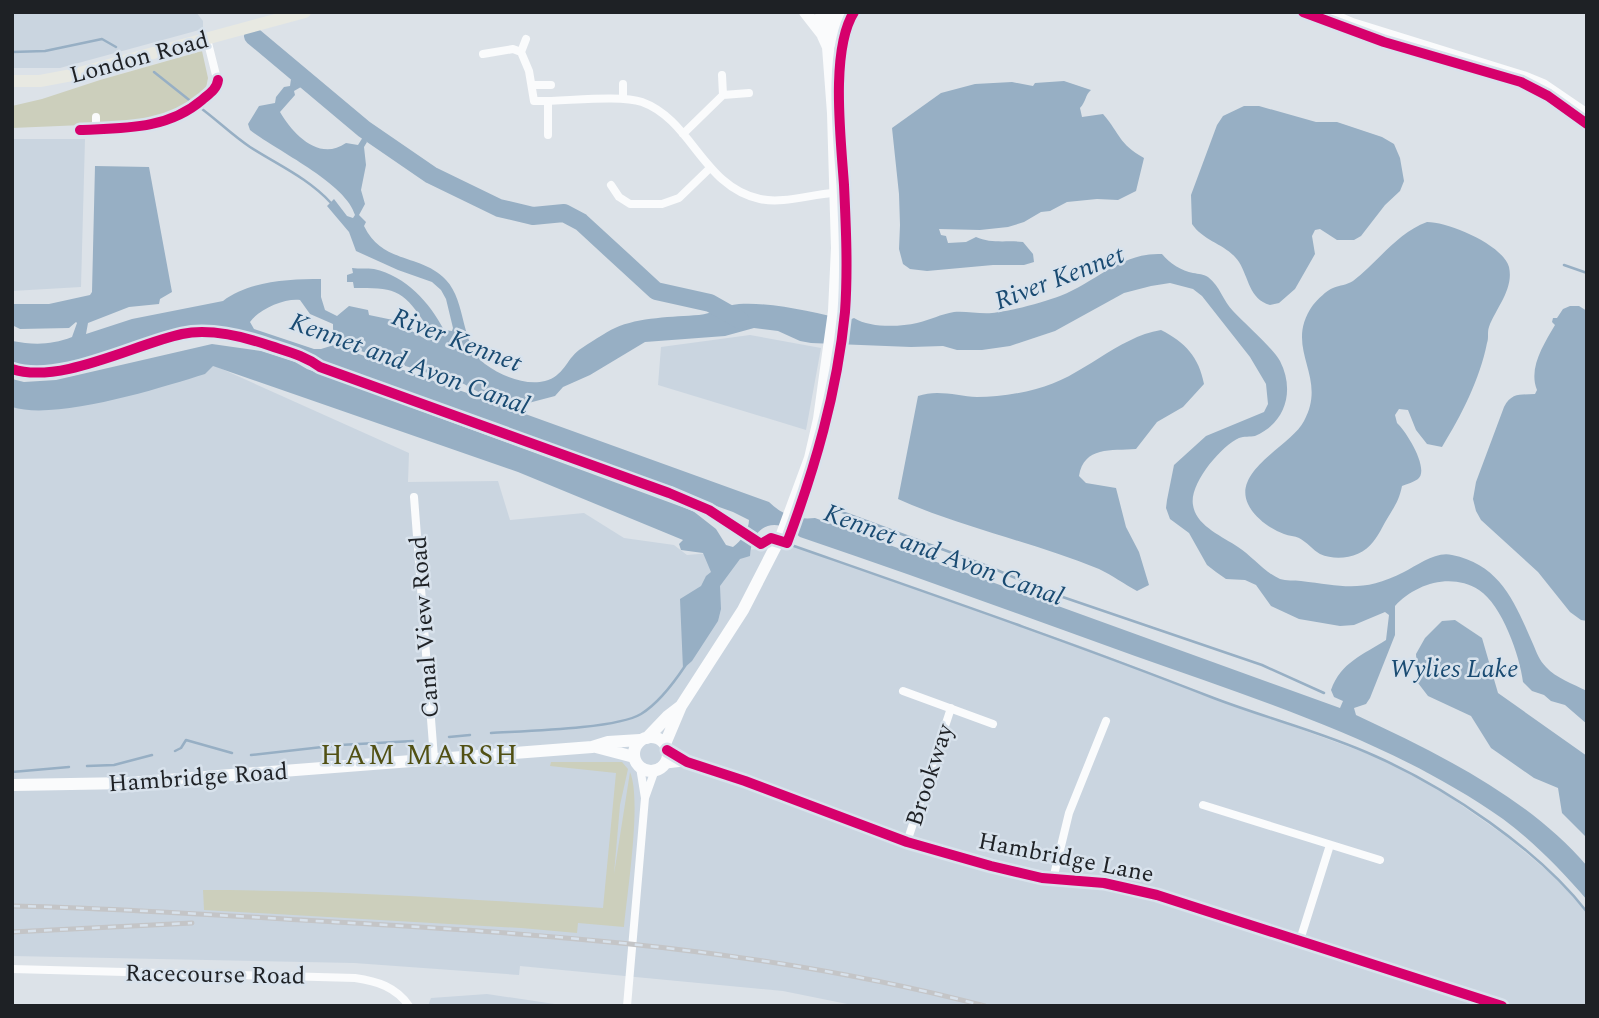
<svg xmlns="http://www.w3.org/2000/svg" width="1599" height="1018" viewBox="0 0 1599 1018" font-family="Spectral,serif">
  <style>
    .built { fill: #cad5e0 }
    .green { fill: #cccfbc }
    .water { fill: #97afc4; fill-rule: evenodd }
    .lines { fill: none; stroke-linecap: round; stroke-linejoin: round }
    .stream { stroke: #97afc4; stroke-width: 2.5 }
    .river { stroke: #97afc4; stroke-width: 18 }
    .street { stroke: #fafbfc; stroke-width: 8 }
    .secondary { stroke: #fafbfc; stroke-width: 12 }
    .primary { stroke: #e8e9e2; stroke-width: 12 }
    .rail-casing { stroke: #c4c5c7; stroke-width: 5 }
    .rail { stroke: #d8e2ec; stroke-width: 2.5; stroke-dasharray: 8; stroke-linecap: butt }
    .cycleway-casing { stroke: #d8e2ec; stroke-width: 15 }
    .cycleway { stroke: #d6006c; stroke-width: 10 }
    .labels { text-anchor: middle; stroke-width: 5; stroke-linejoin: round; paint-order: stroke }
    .street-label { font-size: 24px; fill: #1e2125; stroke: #d8e2ec }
    .water-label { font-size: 26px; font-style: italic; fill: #1a4b72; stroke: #d8e2ec }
    .quarter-label { font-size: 28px; letter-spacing: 2px; fill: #515013; stroke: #d8e2ec }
  </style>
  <rect width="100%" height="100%" fill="#dce2e8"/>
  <!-- built -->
  <path class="built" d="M12,12H196L203,21V29L60,68H12Z
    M12,139H85L81,287L12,291Z
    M750,335L821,348L806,430L658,385L661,347Z
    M213,365L409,453L408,482L498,481L510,520L584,513L624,538L674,545L687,555L794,546L1086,648L1234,705L1374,756L1431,784L1507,837L1550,873L1583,906L1587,912V1006H857L783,991L520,966L519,975L354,963L12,956V403Z
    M487,994L568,1006H428L431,998Z"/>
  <!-- green -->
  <path class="green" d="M202,51L208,78L206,88L198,96L170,113L130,123L12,128V106L42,99L100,80Z
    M551,762H622L628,769L620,805L614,874L630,772C642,800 627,893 624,927L578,923L577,933L521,928L204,910L203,890C337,890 470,899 603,908L616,773L550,766Z"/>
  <!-- water -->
  <path class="water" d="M291,79L301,87L294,91L295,95L280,112C293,134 319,162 346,143L358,145L363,137L367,142L364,147L366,165L361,190L365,204L359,215L366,222L364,226C383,265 421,253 446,280C467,302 460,345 485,364C501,376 526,386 545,381C564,376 566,360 579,350C588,344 606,332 615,328C639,317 673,317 699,315C712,314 725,305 739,304C776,302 814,313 849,320L854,318C870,328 899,327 917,323C930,320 941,314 954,312C966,311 979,314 992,313C1008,312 1044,302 1060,296C1096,282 1122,252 1162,254C1169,263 1182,271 1193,273C1199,274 1203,274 1208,277C1220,286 1223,301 1233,311C1245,324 1272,347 1280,361C1295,390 1286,423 1255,436C1250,437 1244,436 1239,438C1221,446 1189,484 1193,505C1196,526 1222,536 1238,547C1252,556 1264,572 1280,579C1286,581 1294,580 1301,581C1343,586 1363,593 1404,572C1418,565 1436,551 1452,555C1501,565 1515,603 1533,644C1537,653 1539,660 1546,667C1556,678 1573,684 1587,691V724L1565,705L1551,701L1544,695L1532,691L1523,682C1520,656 1502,605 1479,590C1451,572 1415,584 1395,606V635L1370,698L1366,704L1354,708L1356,715C1437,753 1528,797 1587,866V900C1562,871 1534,842 1503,819C1392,741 1261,701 1135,656C1024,616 912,575 800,537C776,515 752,524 750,556L740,559L720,586L721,609L718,621L692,661L683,669L680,599L701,586L706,576L711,572L703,553L681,550L679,544L683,540L518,472L213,366L205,374C160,388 56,421 12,407V379L24,382L56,380L212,344L261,351L295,362L307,369L693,511L716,529L726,545L733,547C741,541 749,530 749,520L733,512L351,375L319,362L303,352L252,335L243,337L199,327L71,364L44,369L12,367V341C34,345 51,345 72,337L77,323L76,322L69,328L20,329L12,325V304H49L90,295L92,292L95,166L149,167L172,292L160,299L159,304L129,307L88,323L86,334L132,319L223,301C249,281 289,279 321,279V297L325,310L337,316L349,306L368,310L369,315L393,320L427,340H436C434,333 428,328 424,322C402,288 392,288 354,288L353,282H347V275L353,273L352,268C359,269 367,268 374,269C406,276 430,303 444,330L452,331L453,328L446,299L441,290L432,282L398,270L356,251L349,232L327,206L334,199L347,216L353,218L355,215C346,183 277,151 250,130L248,124L259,106L275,103L276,97L284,87L290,86ZM1170,283L1193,289L1202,296L1250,357L1266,384L1268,404L1264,412L1206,436L1174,465L1167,500L1166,508L1170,519L1189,533L1207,565L1216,572L1226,579L1245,580L1256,585L1271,606L1299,619L1340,626L1354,625L1385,612L1389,615L1386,640C1363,655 1341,662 1331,690L1334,697L1343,701L1340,708L815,518C797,520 782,515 769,502L334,345L321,349H314L254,329L250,322C259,309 285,298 300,300L310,314L333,324V336L346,345L376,357L464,384L491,399L517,406L555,396L563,387L590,375L645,342L725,336L754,328L778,331L800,341L811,343L911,347L943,346L957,350H982L1010,346L1055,331L1124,293L1151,286Z
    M1064,81L1091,90C1085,95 1086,102 1080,108L1082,117L1103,114C1121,135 1118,143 1144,158L1136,191L1118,200L1097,199L1067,202L1050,211L1041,212L1024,222L1008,227L980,230L939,229L941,235L946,236L948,243L966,242L976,237C991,244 1007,240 1023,242L1033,254L1034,262L1024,265H993L927,271L910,269L903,264L899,249L900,225L899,194L892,128L941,93L975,84L1012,82L1033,86L1035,83Z
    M1244,106H1259L1316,122H1337L1382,137L1394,144L1400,158L1404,181L1400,191L1385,205L1361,236L1354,240H1337L1320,229L1315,230L1312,236L1315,254L1295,289L1279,303L1270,305C1249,299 1249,278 1239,262C1227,244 1204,242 1192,224L1191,195L1217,125L1223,116Z
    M1427,222C1449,222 1503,245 1509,267C1514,289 1496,308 1489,327C1487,332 1489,338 1487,343C1480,379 1461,416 1442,447L1427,444L1416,430L1408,410L1399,409L1395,415L1397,423C1406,431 1430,469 1418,479C1414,482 1407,484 1402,486C1399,501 1394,507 1387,519C1382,527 1379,535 1373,542C1362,557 1338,562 1320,554C1313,550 1307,542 1299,538C1295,536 1289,536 1284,534C1270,529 1254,517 1248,504C1232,470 1292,445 1304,421C1329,375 1282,349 1313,305C1318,299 1326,291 1333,288C1340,285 1347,285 1353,281C1378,262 1397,233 1427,222Z
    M1570,306H1579L1587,311V621L1581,620L1570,612L1538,572L1481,520L1476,511L1473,499L1476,482L1504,407C1512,392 1521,395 1535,394L1537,390C1528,368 1544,344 1555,325L1552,322L1553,318H1557L1563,309Z
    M1161,330C1185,342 1199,357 1204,384L1183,407L1157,422L1136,449C1111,451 1084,446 1079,476L1086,483L1116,488L1126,527L1139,552L1149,585L1137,591C1124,584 1112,575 1099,569C1033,542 963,528 898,499L918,396C937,389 958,396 977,397C995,397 1018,394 1036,389C1082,378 1117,337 1161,330Z
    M1455,620L1482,638L1498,693L1587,756V838L1562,813L1558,788L1534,778L1491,748L1471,716L1428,696L1418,683L1416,654L1425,638L1442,621Z"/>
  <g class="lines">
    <!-- stream -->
    <path class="stream" d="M12,52L45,51L102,39L116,47
      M154,72L193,103
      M198,106C216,119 232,135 250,147C278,165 308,178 331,203
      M1564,265L1587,273
      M834,509L990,567L1048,592L1262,665L1324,693
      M794,546C934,595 1073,643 1211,697C1265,718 1323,732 1375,756C1447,788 1538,849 1587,912
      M491,733C524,731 616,729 641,714C659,703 673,684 685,666
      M449,737L470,735
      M175,751L181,748L186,740L232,753
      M251,755L340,745L413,741
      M87,766L114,765L152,755
      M12,772L69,767"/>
    <!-- river -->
    <path class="river" d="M253,36L364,129L431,175L499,208L533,216L564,213L581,222L656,291L710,303L740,320"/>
    <!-- street -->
    <path class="street" d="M521,52L526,39
      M483,54L513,49L521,52L529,71L534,101C561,102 620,94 642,102C692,120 703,187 760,199C784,204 811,194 835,193
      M623,84V99
      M532,85H551
      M723,95L749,93
      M96,117V129
      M80,130C124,128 168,129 203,99C209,94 215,90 218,83L207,39
      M683,134L723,95L722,75
      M548,135V101
      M611,185L619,197L630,204H662L679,198L710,168
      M414,497L434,758
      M903,691L993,724
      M667,750L687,762L745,781L907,842L991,866L1042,878L1104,883L1157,895L1502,1006
      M662,765L687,762
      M640,767L645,798
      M1203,805L1380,860
      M907,842L951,708
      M1053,879L1069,813L1106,721
      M1300,940L1330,845
      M12,969L355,978C377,981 396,987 409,1006
      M627,1006L645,798L655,770"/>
    <!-- secondary -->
    <path class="secondary" d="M805,12L823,35
      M832,12L834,34
      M1324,12L1352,24L1526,78L1543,85L1587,115
      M828,47L846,12
      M634 754a17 17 0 1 1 34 0a17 17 0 1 1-34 0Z
      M647,738L668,716L681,706
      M665,744L681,706L743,610L782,534L810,458L819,419L834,311L837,248L833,113L828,47L823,36L821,12
      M596,747L634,757
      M12,785L129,783L592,747L608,742L640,740"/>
    <!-- primary -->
    <path class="primary" d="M12,81H40L72,75L305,12"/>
    <defs>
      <path id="rail" d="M12,906C120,908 228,916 335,922C554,934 772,950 985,1006
        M12,932L192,923"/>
    </defs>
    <!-- rail casing -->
    <use href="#rail" class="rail-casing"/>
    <!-- rail -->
    <use href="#rail" class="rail"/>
    <defs>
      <path id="cycleway" d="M1303,12L1384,42L1521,82L1548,96L1587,124
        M80,130C123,128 167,130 202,100C209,94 217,89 218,80
        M12,369C60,385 135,344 182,334C211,328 245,337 271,346C289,352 305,356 320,367L669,493L709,510L761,544L771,538L787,543C815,468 837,393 845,312C848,270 846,227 844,185C841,140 830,50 854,12
        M667,750L687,762L745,781L907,842L991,866L1042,878L1104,883L1157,895L1502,1006"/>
    </defs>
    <!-- cycleway casing -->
    <use href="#cycleway" class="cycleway-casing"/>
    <!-- cycleway -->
    <use href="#cycleway" class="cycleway"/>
  </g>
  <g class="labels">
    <!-- street labels -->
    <g class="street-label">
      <text transform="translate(139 57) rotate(-15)" y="8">London Road</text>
      <text transform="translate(424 627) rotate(-94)" y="8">Canal View Road</text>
      <text transform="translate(929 775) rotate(-72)" y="8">Brookway</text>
      <text transform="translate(198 777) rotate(-4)" y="8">Hambridge Road</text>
      <text transform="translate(1066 857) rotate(11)" y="8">Hambridge Lane</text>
      <text transform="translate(215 974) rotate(1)" y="8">Racecourse Road</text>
    </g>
    <!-- water labels -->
    <g class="water-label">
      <text transform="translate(1059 277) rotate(-21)" y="9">River Kennet</text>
      <text transform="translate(457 339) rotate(21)" y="9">River Kennet</text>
      <text transform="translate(410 363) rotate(20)" y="9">Kennet and Avon Canal</text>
      <text transform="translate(944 554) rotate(20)" y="9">Kennet and Avon Canal</text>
      <text x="1454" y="677">Wylies Lake</text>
    </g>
    <!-- quarter labels -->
    <g class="quarter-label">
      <text x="420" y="764">HAM MARSH</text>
    </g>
  </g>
  <!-- border -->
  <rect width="1599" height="1018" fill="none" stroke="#1e2125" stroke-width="28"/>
</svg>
